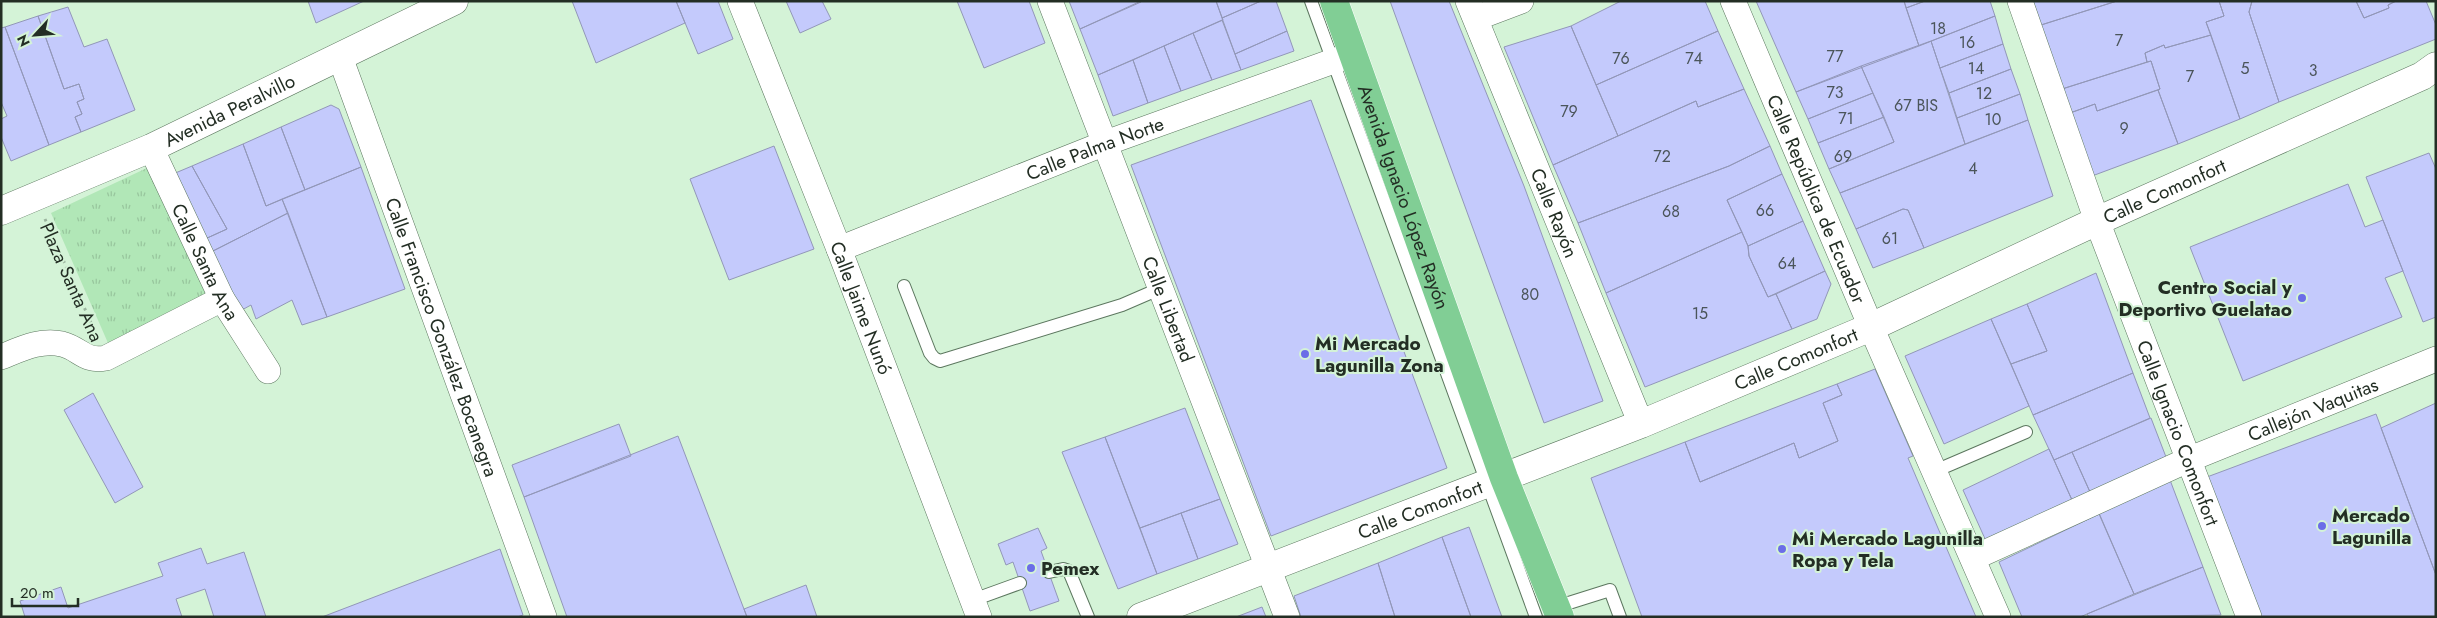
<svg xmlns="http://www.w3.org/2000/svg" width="2437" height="618" viewBox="0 0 2437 618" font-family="Jost,sans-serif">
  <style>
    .park { fill: url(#park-tufts) }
    .building { fill: #c4cafc; stroke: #9297b8 }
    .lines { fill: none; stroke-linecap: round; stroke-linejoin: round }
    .lane-casing { stroke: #5c775f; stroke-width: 14 }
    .street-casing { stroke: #5c775f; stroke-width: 26 }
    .secondary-casing { stroke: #5c775f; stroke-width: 29 }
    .primary-casing { stroke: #fff; stroke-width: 29 }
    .path { stroke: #9cb59f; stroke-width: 3; stroke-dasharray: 2.5 4; stroke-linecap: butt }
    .lane { stroke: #fff; stroke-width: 12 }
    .street { stroke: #fff; stroke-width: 25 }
    .secondary { stroke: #fff; stroke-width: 28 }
    .primary { stroke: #81ce95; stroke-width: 28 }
    .poi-dot { fill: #6b6de7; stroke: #d4f3d7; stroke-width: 2 }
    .labels { text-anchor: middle; stroke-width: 4; stroke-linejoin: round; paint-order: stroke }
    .number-label { font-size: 16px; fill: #4b555a }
    .street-label { font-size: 19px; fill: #232e24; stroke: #d4f3d7 }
    .poi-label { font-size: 19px; font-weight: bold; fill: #232e24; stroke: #d4f3d7; text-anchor: start }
  </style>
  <defs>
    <pattern id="park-tufts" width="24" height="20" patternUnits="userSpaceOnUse" patternTransform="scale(1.25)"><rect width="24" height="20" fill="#b1e7b7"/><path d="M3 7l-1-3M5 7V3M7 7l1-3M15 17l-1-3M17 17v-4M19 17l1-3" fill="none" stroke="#98c69d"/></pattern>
  </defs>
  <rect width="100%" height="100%" fill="#d4f3d7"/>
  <!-- park -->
  <path class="park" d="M149,167L206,295L108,343L51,213Z"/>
  <!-- building -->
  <path class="building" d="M308,1H364L316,23Z
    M572,1H676L685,23L596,63Z
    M676,1H718L733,39L698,54Z
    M786,1H822L831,19L800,33Z
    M957,1H1029L1045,43L984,68Z
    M1069,1H1141V2L1080,29Z
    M1216,1L1223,20L1098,75L1080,29L1141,1Z
    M1216,1H1261L1222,18Z
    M1261,1H1276L1287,31L1235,54L1222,18Z
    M1390,1H1449L1524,186L1603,401L1544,423Z
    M1621,1H1705L1718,31L1596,85L1571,26Z
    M1756,1H1904L1919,46L1796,92Z
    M1904,1H1925L1906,8Z
    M1925,1H1990L1995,16L1919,46L1906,8Z
    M2033,1H2117L2041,25Z
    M2117,1H2219L2224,16L2206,22L2211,35L2165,48L2164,45L2145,53L2147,62L2062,89L2041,25Z
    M2219,1H2252L2249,12L2279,102L2240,119L2206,22L2224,16Z
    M2252,1H2356L2364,18L2389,8L2388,5L2396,1H2426L2436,25V39L2279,102L2249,12Z
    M2356,1H2396L2388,5L2389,8L2364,18Z
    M68,7L84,47L107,39L135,110L81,132L75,117L82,114L77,102L84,99L79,84L64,89L38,16Z
    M38,16L64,89L79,84L84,99L77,102L82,114L75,117L81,132L49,145L5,27Z
    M1995,16L2003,44L1940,68L1931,41Z
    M1222,20L1241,70L1212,80L1193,33Z
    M1571,26L1618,136L1553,165L1504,47Z
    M5,27L49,145L11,161L1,137V119L7,116L1,102V28Z
    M1287,31L1294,51L1241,70L1235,54Z
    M1718,31L1744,89L1698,107L1696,101L1618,136L1596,85Z
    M1193,33L1212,80L1181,91L1164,46Z
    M2211,35L2240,119L2178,144L2158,90L2160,89L2151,61L2147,62L2145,53L2164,45L2165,48Z
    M1931,41L1965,144L1840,193L1829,169L1894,142L1861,66Z
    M2003,44L2011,69L1949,93L1940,68Z
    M1164,46L1181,91L1148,103L1133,60Z
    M1133,60L1148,103L1113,116L1098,75Z
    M2151,61L2160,89L2097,111L2095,104L2070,113L2062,89Z
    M1861,66L1873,93L1808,119L1796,92Z
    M2011,69L2020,94L1957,118L1949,93Z
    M1744,89L1770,146L1729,166L1578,223L1553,165L1696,101L1698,107Z
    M2158,90L2178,144L2092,176L2070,113L2095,104L2097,111Z
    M1873,93L1884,117L1818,143L1808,119Z
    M2020,94L2028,120L1965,144L1957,118Z
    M1311,100L1447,468L1271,536L1131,165Z
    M331,105L339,109L361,167L305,190L281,127Z
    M1884,117L1894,142L1829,169L1818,143Z
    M2028,120L2053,196L1924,248L1908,210L1903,209L1856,229L1840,193Z
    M281,127L305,190L266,206L243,144Z
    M243,144L266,206L282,199L288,213L211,252L205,239L227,229L192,166Z
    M774,146L814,249L729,280L690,179Z
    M1770,146L1782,174L1727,200L1742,232L1606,293L1578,223L1729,166Z
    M2429,153L2436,169V317L2423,322L2366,177Z
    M192,166L227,229L205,239L173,174Z
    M361,167L405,289L327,317L282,199Z
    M1782,174L1803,221L1748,246L1727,200Z
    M2348,184L2365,227L2383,220L2403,271L2385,278L2402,317L2243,381L2190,247Z
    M1903,209L1908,210L1924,248L1873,268L1856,229Z
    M288,213L327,317L302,325L292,300L256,319L251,305L240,311L211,252Z
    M1803,221L1825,271L1768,297L1749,256L1748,246Z
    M1742,232L1748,246L1749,256L1768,297L1776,294L1792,329L1645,387L1606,293Z
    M1825,271L1831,284L1817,319L1792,329L1776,294Z
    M2096,273L2133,373L2033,415L2011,364L2047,351L2027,304Z
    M2027,304L2047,351L2011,364L1991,319Z
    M1991,319L2029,406L1944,444L1905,356Z
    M1875,369L1913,456L1908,458L1976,617H1642L1591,478L1685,442L1700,482L1794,443L1799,458L1838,441L1823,403L1842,395L1837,384Z
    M2133,373L2150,418L2054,460L2033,415Z
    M1837,384L1842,395L1823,403L1838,441L1799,458L1794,443L1700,482L1685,442Z
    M93,393L143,487L115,503L64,410Z
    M2436,403V575L2381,428Z
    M1185,408L1220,499L1140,528L1105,437Z
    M2376,414L2436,575V617H2259L2207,477Z
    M2151,418L2166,457L2090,492L2072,452Z
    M619,424L631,456L524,497L512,465Z
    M678,436L747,617H567L524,497Z
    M1105,437L1157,574L1118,589L1062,452Z
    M2049,449L2072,500L1986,541L1963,490Z
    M2072,452L2090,492L2072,500L2054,460Z
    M2170,480L2203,567L2134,594L2099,513Z
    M1220,499L1238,544L1198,559L1181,513Z
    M1181,513L1198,559L1157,574L1140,528Z
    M2099,514L2134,594L2080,617H2022L1999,562Z
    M1469,527L1502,617H1471L1442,537Z
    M1038,528L1047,548L1041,551L1059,601L1030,611L1013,562L1006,565L998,544Z
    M1442,537L1471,617H1395L1378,563Z
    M201,548L207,564L244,552L266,617H214L205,589L176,599L182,617H25L20,601L61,587L68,608L163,576L158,563Z
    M500,549L523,615L517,617H322Z
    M1378,563L1395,617H1301L1294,596Z
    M2203,567L2221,615L2089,617L2087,614Z
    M806,585L817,617H747L744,609Z
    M1262,607L1266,617H1236Z"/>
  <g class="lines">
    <defs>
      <path id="lane" d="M1311,1L1536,617
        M904,286L930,353L934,358L940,361L1122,305L1159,289
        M1935,471L2026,432
        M1049,572L1063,569L1069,571L1088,617
        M973,600L1020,583
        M1556,607L1610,590L1620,617"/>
      <g id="street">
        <path id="s1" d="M740,1L839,249L979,617"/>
        <path id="s2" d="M1050,1L1287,617"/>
        <path id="s3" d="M1468,1L1641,424"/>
        <path id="s4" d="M1733,1L1871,327L1998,617"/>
        <path id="s5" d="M2020,1L2097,221L2249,617"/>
        <path d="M1476,18L1521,1"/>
        <path id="s6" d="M340,57L544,617"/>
        <path id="s7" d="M151,148L222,299L268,371"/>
        <path id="s8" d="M839,249L1103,144L1353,54"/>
        <path d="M1,357C21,349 41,339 62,344C81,349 84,362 106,358L222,299"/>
        <path id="s9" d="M1973,558L2190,459L2436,359"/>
      </g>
      <g id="secondary">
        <path id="s10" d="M1,211L151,148L454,1"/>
        <path id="s11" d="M1141,617L1641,424L1871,327L2097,221L2422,76L2436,66"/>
      </g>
      <g id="primary">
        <path id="s12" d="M1334,1L1504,478L1560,617"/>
      </g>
    </defs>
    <!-- lane casing -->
    <use href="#lane" class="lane-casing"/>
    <!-- street casing -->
    <use href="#street" class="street-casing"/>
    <!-- secondary casing -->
    <use href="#secondary" class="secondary-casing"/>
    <!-- primary casing -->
    <use href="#primary" class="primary-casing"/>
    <!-- path -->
    <path class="path" d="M45,219L96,334"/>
    <!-- lane -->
    <use href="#lane" class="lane"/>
    <!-- street -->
    <use href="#street" class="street"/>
    <!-- secondary -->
    <use href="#secondary" class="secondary"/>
    <!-- primary -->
    <use href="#primary" class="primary"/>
  </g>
  <!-- markers -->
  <g class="poi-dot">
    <circle cx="2302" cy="298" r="5"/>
    <circle cx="1305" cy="354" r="5"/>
    <circle cx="2322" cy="526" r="5"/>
    <circle cx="1782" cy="549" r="5"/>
    <circle cx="1031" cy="568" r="5"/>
  </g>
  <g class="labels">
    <!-- number labels -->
    <g class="number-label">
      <text x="1938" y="34">18</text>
      <text x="2119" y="46">7</text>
      <text x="1967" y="48">16</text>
      <text x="1835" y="62">77</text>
      <text x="1621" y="64">76</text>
      <text x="1694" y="64">74</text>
      <text x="1976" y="74">14</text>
      <text x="2245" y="74">5</text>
      <text x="2313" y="76">3</text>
      <text x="2190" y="82">7</text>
      <text x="1835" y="98">73</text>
      <text x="1984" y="99">12</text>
      <text x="1916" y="111">67 BIS</text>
      <text x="1569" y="117">79</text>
      <text x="1846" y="124">71</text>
      <text x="1993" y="125">10</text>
      <text x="2124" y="134">9</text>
      <text x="1662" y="162">72</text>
      <text x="1843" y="162">69</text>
      <text x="1973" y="174">4</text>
      <text x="1765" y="216">66</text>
      <text x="1671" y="217">68</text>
      <text x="1890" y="244">61</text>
      <text x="1787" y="269">64</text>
      <text x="1530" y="300">80</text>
      <text x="1700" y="319">15</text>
    </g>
    <!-- street labels -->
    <g class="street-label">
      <text dy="7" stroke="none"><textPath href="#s10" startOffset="250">Avenida Peralvillo</textPath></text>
      <text dy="7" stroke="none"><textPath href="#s8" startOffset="275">Calle Palma Norte</textPath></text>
      <text dy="7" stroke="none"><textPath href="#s11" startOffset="1109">Calle Comonfort</textPath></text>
      <text dy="7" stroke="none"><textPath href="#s12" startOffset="208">Avenida Ignacio López Rayón</textPath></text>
      <text dy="7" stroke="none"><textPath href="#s4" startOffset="215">Calle República de Ecuador</textPath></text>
      <text dy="7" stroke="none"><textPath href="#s3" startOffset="229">Calle Rayón</textPath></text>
      <text dy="7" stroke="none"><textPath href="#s7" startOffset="126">Calle Santa Ana</textPath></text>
      <text transform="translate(72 282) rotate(66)" y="7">Plaza Santa Ana</text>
      <text dy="7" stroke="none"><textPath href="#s1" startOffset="330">Calle Jaime Nunó</textPath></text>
      <text dy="7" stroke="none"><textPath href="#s2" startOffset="330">Calle Libertad</textPath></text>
      <text dy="7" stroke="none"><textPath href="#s6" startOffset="298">Calle Francisco González Bocanegra</textPath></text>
      <text dy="7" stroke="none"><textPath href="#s11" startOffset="704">Calle Comonfort</textPath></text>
      <text dy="7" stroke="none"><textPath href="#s9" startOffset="371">Callejón Vaquitas</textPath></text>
      <text dy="7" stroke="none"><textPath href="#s5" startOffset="460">Calle Ignacio Comonfort</textPath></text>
      <text dy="7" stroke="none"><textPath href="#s11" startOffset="299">Calle Comonfort</textPath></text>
    </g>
    <!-- poi labels -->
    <g class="poi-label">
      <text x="2292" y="294" text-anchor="end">Centro Social y<tspan x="2292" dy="22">Deportivo Guelatao</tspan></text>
      <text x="1315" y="350">Mi Mercado<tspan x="1315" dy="22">Lagunilla Zona</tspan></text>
      <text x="2332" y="522">Mercado<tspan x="2332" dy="22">Lagunilla</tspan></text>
      <text x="1792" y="545">Mi Mercado Lagunilla<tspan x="1792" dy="22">Ropa y Tela</tspan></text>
      <text x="1041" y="575">Pemex</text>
    </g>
  </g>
  <!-- border -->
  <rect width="2437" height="618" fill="none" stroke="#232e24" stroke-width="5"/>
  <!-- north arrow -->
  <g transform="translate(35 35) rotate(244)" stroke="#d4f3d7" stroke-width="4" paint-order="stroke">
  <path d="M0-4L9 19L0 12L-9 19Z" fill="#232e24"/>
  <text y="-8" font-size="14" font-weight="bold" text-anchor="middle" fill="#232e24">N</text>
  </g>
  <!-- scale -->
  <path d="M12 598v8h66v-8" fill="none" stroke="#232e24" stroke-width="2.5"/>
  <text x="20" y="598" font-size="15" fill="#232e24" stroke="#d4f3d7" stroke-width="4" paint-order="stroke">20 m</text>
</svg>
